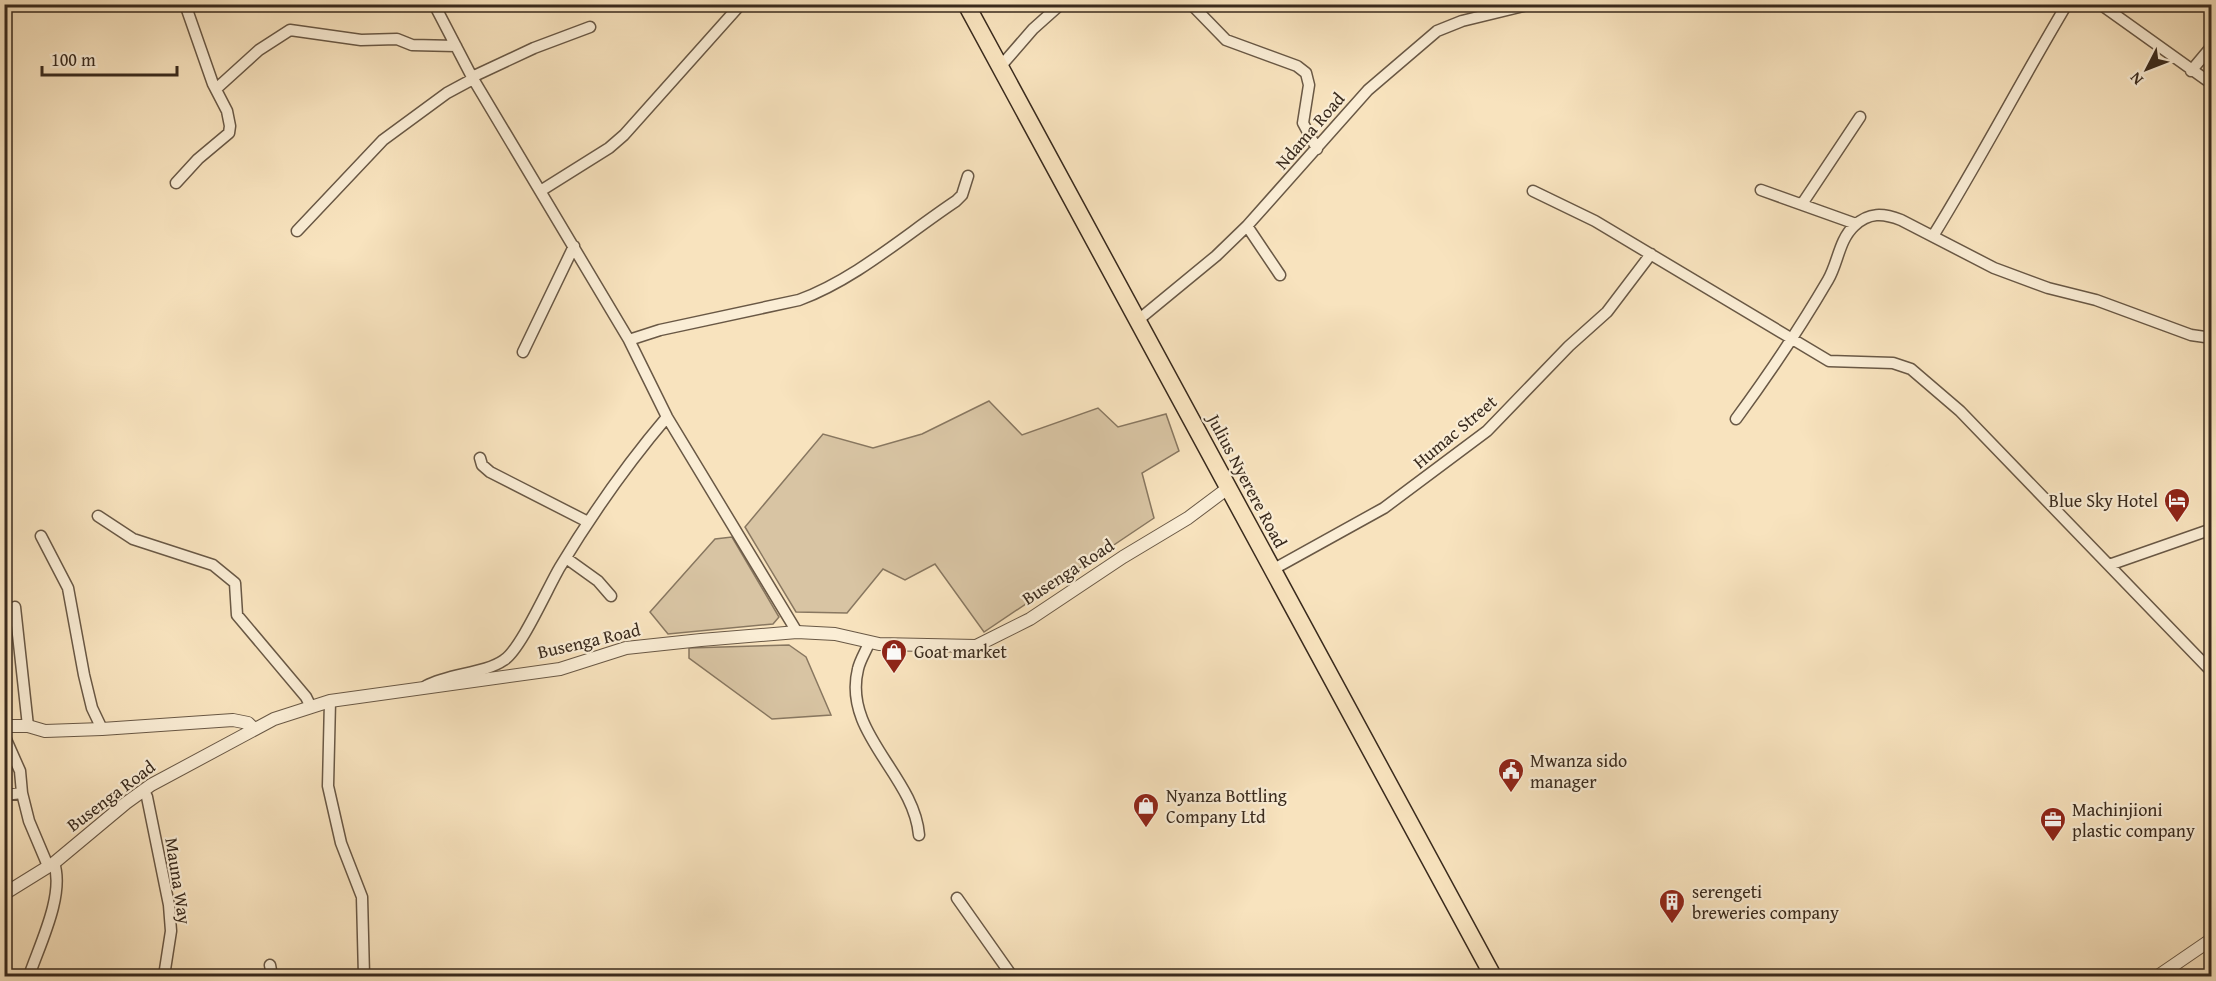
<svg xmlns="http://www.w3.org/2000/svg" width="2216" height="981" viewBox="0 0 2216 981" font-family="'Gentium Book Plus',serif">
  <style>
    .green { fill: #d8c4a3; stroke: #887760; stroke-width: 1.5 }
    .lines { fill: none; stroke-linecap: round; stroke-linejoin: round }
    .minor-casing { stroke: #695845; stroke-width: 13 }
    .tertiary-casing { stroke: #695845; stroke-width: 14 }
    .trunk-casing { stroke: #392a1d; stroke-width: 19 }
    .minor { stroke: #faedd5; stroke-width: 10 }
    .tertiary { stroke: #faedd5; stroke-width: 12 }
    .trunk { stroke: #f8e3be; stroke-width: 16 }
    .labels { text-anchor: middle; stroke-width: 4.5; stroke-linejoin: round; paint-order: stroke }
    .street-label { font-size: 18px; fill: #392a1d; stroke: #faedd5 }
    .poi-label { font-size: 18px; fill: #392a1d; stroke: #faedd5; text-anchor: start }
  </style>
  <rect width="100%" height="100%" fill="#f8e3be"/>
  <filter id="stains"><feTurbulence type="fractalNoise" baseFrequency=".00333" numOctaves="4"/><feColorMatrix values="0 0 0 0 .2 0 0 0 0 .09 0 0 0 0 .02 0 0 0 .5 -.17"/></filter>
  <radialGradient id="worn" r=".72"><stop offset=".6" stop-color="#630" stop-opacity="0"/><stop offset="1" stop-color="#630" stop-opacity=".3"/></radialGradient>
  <!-- green -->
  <path class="green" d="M989,401L1022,435L1098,408L1118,427L1166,414L1179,451L1142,473L1154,518L984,632L935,564L905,580L883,569L847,613L796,612L745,527L823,434L873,448L922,434Z
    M732,537L779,617L773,624L668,634L650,612L715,539Z
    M789,645L806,657L831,715L772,719L689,658V648Z"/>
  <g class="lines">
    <defs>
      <path id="minor" d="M434,4L472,77L629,340L667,417L797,632
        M1191,4L1226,40L1297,66L1306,73L1309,85L1303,123L1317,149
        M2100,4L2212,84
        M1000,67L1033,29L1061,4
        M2191,71L2212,46
        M472,77L534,48L590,27
        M216,89L259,50L290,30L361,40L397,39L412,45L456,46
        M176,183L198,159L229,133L230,126L227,111L213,84L185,4
        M542,190L609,148L624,135L741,4
        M1761,190L1856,224
        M1533,191L1595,221L1829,361L1893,363L1911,369L1960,411L2212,672
        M1802,204L1860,117
        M1247,226L1280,275
        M297,231L383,140L447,93L473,79
        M1933,236C1980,160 2021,81 2067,4
        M1137,321L1216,256L1247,226L1368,90L1437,31L1462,21L1531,4
        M629,340L660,330L799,300C856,279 905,235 956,201L962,195L968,176
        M523,352L574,246
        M1736,419C1769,374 1800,328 1828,280C1838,263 1839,240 1854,226C1869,212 1883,213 1901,220L1994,268L2048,288L2096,300L2191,335L2212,338
        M480,458L482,465L490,472L588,522
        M98,516L133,539L213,565L235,583L237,615L306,697L311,707
        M41,536L68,588L84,675L92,708L102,729
        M566,558L598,581L611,596
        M2109,565L2212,529
        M1272,570L1384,508L1487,431L1569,346L1607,312L1651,254
        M15,607L28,726
        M869,643C866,651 860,660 858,669C842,733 914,775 919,835
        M426,686C450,673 484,674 504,660C521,649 548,587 560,567C592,514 627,464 667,417
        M330,701L328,786L341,843L362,897L364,976
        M4,735L20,771L22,793L29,821L48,866
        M144,791L147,797L169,905L171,931L164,976
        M4,795L22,793
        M957,898L1012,976
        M270,965L272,976
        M29,976C39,946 65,895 54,863"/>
      <path id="tertiary" d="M4,726H28L45,731L102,729L233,720L248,723L254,729
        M4,894L54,863L126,803L151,785L274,719L330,701L560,669L626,648L701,640L797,632L835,634L879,644L976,646L1030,619L1123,557L1188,518L1228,488
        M2158,976L2212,939"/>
      <path id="trunk" d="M966,4L1493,976"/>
    </defs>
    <!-- minor casing -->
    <use href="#minor" class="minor-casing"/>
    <!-- tertiary casing -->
    <use href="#tertiary" class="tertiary-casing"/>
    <!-- trunk casing -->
    <use href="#trunk" class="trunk-casing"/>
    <!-- minor -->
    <use href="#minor" class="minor"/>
    <!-- tertiary -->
    <use href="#tertiary" class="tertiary"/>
    <!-- trunk -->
    <use href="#trunk" class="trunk"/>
  </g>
  <!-- icons -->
  <defs>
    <symbol id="hotel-pin" viewBox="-11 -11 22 30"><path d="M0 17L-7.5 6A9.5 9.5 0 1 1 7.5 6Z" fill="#8f2418" stroke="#faedd5"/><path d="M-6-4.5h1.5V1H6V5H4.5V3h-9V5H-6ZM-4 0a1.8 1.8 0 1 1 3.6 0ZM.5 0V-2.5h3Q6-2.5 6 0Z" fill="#fff"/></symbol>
    <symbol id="shop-pin" viewBox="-11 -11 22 30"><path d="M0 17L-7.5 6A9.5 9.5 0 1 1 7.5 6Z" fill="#8f2418" stroke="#faedd5"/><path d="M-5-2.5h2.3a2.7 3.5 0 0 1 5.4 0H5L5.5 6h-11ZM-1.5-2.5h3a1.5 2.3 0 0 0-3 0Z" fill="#fff"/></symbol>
    <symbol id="civic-pin" viewBox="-11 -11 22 30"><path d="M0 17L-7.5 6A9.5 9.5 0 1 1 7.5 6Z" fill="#8f2418" stroke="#faedd5"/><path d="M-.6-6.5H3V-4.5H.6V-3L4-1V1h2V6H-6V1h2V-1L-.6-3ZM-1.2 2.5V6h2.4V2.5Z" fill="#fff"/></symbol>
    <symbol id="office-pin" viewBox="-11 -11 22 30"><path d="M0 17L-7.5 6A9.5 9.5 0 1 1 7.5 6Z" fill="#8f2418" stroke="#faedd5"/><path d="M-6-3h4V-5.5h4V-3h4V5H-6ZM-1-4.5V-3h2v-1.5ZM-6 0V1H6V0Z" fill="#fff"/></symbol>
    <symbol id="building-pin" viewBox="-11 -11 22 30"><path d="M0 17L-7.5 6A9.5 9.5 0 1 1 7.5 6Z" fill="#8f2418" stroke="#faedd5"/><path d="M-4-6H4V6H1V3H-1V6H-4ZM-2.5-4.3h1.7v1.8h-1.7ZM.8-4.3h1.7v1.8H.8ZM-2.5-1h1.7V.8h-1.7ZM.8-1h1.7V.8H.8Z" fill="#fff"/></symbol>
  </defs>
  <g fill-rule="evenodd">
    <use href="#hotel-pin" x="2162" y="486" width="30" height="40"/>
    <use href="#shop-pin" x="879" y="637" width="30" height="40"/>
    <use href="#civic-pin" x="1496" y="756" width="30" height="40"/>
    <use href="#shop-pin" x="1131" y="791" width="30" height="40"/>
    <use href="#office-pin" x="2038" y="805" width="30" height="40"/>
    <use href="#building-pin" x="1657" y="887" width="30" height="40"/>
  </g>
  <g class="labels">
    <!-- street labels -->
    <g class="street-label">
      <text transform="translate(1310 131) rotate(-49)" y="6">Ndama Road</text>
      <text transform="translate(1455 432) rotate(-40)" y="6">Humac Street</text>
      <text transform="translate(1247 481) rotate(62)" y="6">Julius Nyerere Road</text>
      <text transform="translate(1068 572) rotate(-33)" y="6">Busenga Road</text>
      <text transform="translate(589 641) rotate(-13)" y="6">Busenga Road</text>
      <text transform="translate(111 796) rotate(-37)" y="6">Busenga Road</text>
      <text transform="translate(178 881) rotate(81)" y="6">Mauna Way</text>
    </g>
    <!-- poi labels -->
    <g class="poi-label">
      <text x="2158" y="507" text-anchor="end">Blue Sky Hotel</text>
      <text x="914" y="658">Goat market</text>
      <text x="1530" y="767">Mwanza sido<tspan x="1530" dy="21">manager</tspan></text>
      <text x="1166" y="802">Nyanza Bottling<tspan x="1166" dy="21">Company Ltd</tspan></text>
      <text x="2072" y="816">Machinjioni<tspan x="2072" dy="21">plastic company</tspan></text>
      <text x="1692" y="898">serengeti<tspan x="1692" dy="21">breweries company</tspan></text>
    </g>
  </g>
  <!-- margin -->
  <rect width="2216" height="981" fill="none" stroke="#f8e3be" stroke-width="24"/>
  <rect x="6" y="6" width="2204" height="969" fill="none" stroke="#392a1d" stroke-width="3"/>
  <rect x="12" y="12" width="2192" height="957" fill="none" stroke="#392a1d" stroke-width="1.5"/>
  <!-- north arrow -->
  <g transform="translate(2147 69) rotate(228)" stroke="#faedd5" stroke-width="4.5" paint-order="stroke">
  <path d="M0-4.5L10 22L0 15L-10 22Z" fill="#392a1d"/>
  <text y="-9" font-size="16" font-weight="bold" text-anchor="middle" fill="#392a1d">N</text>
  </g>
  <!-- scale -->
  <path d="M42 66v9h135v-9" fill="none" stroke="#392a1d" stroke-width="3"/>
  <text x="51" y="66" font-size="18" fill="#392a1d" stroke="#faedd5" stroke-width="4.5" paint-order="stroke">100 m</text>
  <rect width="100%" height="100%" filter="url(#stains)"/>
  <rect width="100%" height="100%" fill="url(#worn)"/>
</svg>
